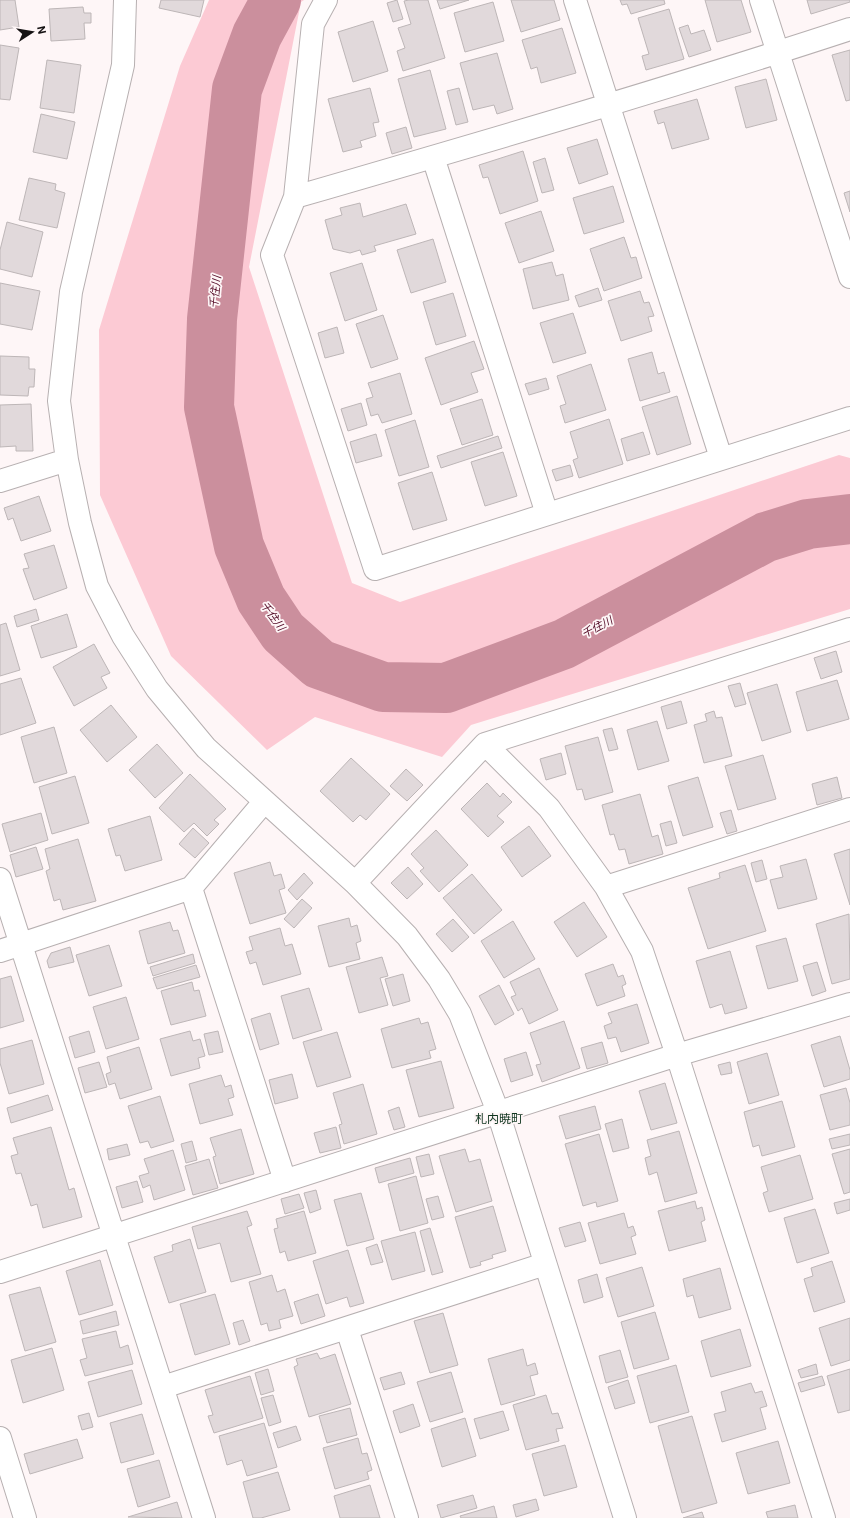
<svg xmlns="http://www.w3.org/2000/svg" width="850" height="1518" viewBox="0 0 850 1518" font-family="Roboto,'Noto Sans JP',sans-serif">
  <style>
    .green { fill: #fccad4 }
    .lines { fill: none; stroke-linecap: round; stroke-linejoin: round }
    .river { stroke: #cb8f9d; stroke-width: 50 }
    .building { fill: #e1d9db; stroke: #bdb6b7 }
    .minor-casing { stroke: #b7b0b1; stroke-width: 24 }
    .minor { stroke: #fff; stroke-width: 22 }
    .labels { text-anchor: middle; stroke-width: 3.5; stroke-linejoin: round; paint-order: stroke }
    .water-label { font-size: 11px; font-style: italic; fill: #510824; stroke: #fef6f7 }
    .quarter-label { font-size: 12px; fill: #0f351f; stroke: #fef6f7 }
  </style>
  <rect width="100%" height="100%" fill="#fef6f7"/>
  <!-- green -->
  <path class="green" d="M209,0H304L301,2L249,267L352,583L400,602L839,455L850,458V609L471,725L442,757L315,717L267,750L171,656L100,495L99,330L180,66Z"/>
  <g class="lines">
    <!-- river -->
    <path class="river" d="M276,0L257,35L237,89L212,319L209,407L239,546L261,599L283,632L319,664L383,687L446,688L564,644L766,537L808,524L850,519"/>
  </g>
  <!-- building -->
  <path class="building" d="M0,0H15L19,27L0,30Z
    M161,0H204L200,17L159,8Z
    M397,0L403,19L393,22L387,3Z
    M409,0H428L445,58L403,71L397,51L405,48L398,28L411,24L404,1Z
    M437,0H469L440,9Z
    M511,0H554L560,20L521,32Z
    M620,0H664L665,4L631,14L627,4L622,5Z
    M705,0H741L751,32L717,42Z
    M807,0H850V2L811,14Z
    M493,2L504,41L465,52L454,13Z
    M83,7L84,13H91V23H84L85,39L51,41L49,9Z
    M669,9L684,59L646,70L642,56L649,54L638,18Z
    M373,21L388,71L353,82L338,32Z
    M688,25L691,34L704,30L711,50L689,57L679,28Z
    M562,28L576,73L541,83L537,67L531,69L522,40Z
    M0,45L19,48L10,100L0,99Z
    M850,50V100L846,101L832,55Z
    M497,53L513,109L497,114L494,105L473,110L460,63Z
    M47,60L81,65L74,113L40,108Z
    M430,70L446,129L414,137L398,79Z
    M766,79L777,120L746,128L735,87Z
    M370,88L379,122L373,123L376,136L360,141L362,147L343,152L328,99Z
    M459,88L468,122L456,125L447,91Z
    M697,99L709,139L672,149L664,122L658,124L654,111Z
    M41,114L75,122L67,159L33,152Z
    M406,127L412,148L392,154L386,133Z
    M597,139L608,174L579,184L567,148Z
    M523,151L538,201L500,214L488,177L483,178L479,165Z
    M545,158L554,190L542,193L533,162Z
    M29,178L56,184L55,190L65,193L57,228L19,220Z
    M613,186L624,222L584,234L573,198Z
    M850,191V212L844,193Z
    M360,203L363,217L406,204L416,234L374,246L376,251L362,255L360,250L350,253L333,249L325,220L342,215L340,208Z
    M541,211L554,251L519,263L505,223Z
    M7,222L43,232L32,277L0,269V250Z
    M624,237L631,258L636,257L642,278L604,291L590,249Z
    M433,239L446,282L411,293L397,250Z
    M552,262L556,276L563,274L569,300L533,309L523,269Z
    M362,263L377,310L345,321L330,273Z
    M0,283L40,291L32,330L0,324Z
    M598,288L602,300L579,307L575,296Z
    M640,291L644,303L649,302L654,316L648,317L652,331L621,341L608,301Z
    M453,293L466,336L436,345L423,302Z
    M573,313L586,353L553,363L540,323Z
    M383,315L398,359L371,368L356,324Z
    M337,327L344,353L325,358L318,333Z
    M474,341L484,369L471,373L478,392L441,405L425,358Z
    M652,352L658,374L664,372L670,392L640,401L628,359Z
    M0,356L29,357V369H35L34,387H29L28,396L0,395Z
    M591,364L606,410L565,423L560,406L566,404L557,376Z
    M400,373L412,414L382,423L378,414L371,416L366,399L373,397L368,383Z
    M546,378L549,389L529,395L525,384Z
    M677,396L691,444L657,455L642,407Z
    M482,399L493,435L462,445L450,409Z
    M361,403L367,425L348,431L341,409Z
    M31,404L33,451H16V446L0,447V405Z
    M609,419L623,464L579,478L573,460L578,458L570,432Z
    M415,420L429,467L399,476L385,430Z
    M643,432L650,454L627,461L621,439Z
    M376,434L382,456L356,463L350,442Z
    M498,436L502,448L441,468L437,456Z
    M503,452L517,496L485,506L471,462Z
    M570,465L573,476L556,481L552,470Z
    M432,472L447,520L413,530L398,483Z
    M39,496L51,531L21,541L13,518L8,520L4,508Z
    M54,545L67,588L34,600L23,569L29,568L24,554Z
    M36,609L39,620L17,627L14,616Z
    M67,614L77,647L41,658L31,626Z
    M6,623L20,670L0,676V625Z
    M94,644L110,673L101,677L107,688L74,706L53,667Z
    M836,651L842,672L821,679L814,658Z
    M21,678L36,723L0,735V684Z
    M837,680L849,719L807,731L796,692Z
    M740,683L746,704L735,707L728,686Z
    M777,684L791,732L762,741L747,693Z
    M681,701L687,723L667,729L661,707Z
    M111,705L137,737L107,762L80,730Z
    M714,711L716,718L722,717L732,756L704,763L694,725L707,721L705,714Z
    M657,721L669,761L638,770L627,730Z
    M54,727L67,773L34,783L21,737Z
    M612,728L618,749L609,751L603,730Z
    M598,737L613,792L585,800L582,789L577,790L565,746Z
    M157,744L183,773L155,798L129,770Z
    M561,753L566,774L546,780L540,759Z
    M763,755L776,799L738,810L725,766Z
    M351,758L390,794L366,820L360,815L353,822L320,791Z
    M406,769L423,785L407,801L390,786Z
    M190,774L226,809L214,820L219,824L207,836L194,823L184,832L159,808Z
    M75,776L89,823L52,834L39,787Z
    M698,777L713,827L683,836L668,786Z
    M837,777L842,798L817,805L812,784Z
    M487,783L500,797L503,793L512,802L497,816L504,822L488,837L461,809Z
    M640,794L652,837L658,835L663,854L629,864L625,849L619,850L614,834L610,835L602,805Z
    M731,810L737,831L727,834L720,813Z
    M41,813L48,840L10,852L2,824Z
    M150,816L162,860L125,871L120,855L116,856L108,829Z
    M671,821L677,843L666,846L660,824Z
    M529,826L551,856L522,877L501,847Z
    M193,828L209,843L195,858L179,844Z
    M436,830L468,865L439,892L420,871L424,868L411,854Z
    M78,839L96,901L63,910L60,899L54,901L46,871L50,869L45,849Z
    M36,847L43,869L16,877L10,855Z
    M850,849V905L834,854Z
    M806,859L817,899L778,909L770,880L783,877L780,866Z
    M762,860L767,879L756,882L751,863Z
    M270,862L274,876L281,874L285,888L279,890L286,913L250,924L234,873Z
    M745,865L766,931L708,949L688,888L720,878L719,873Z
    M408,867L423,884L407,899L391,883Z
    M304,873L313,883L297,900L288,890Z
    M472,874L502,910L474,934L443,898Z
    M302,899L312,908L294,928L284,919Z
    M584,902L607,937L577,957L554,922Z
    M849,914L850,979L832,984L816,924Z
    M349,918L351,927L357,925L361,941L356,943L360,959L329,967L318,926Z
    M453,919L469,937L452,952L436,934Z
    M513,921L535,959L504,978L481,941Z
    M170,922L173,931L178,930L185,953L148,964L139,931Z
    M280,928L285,946L292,944L301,974L263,985L256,962L250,964L246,952L253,950L249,937Z
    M786,938L798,981L768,989L756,946Z
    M109,945L122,986L89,996L76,955Z
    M70,947L74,962L49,968L47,961L51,953Z
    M730,951L747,1008L725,1014L722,1004L710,1008L696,961Z
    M193,954L195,963L153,976L150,967Z
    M382,957L388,976L380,978L388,1005L359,1013L346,967Z
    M817,962L826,991L812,996L803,966Z
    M613,964L618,977L623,975L626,984L622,986L625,996L597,1006L585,974Z
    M196,965L200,977L157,989L153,978Z
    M539,968L558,1010L529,1024L522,1008L518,1011L511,997L516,995L510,982Z
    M403,974L410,1001L393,1006L385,979Z
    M11,976L24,1021L0,1028V979Z
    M192,982L194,991L199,990L206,1016L171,1025L161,991Z
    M499,985L514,1014L495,1025L479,996Z
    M309,988L322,1030L293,1039L281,996Z
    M126,997L139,1039L106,1049L93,1007Z
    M637,1004L649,1043L621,1052L616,1037L608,1039L604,1026L612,1023L608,1013Z
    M270,1013L279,1044L260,1050L251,1019Z
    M419,1018L421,1024L428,1022L436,1049L429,1051L431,1058L392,1068L381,1029Z
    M564,1021L580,1068L542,1082L536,1065L541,1064L530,1033Z
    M89,1031L95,1052L75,1058L69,1037Z
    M190,1031L193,1041L200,1039L205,1056L198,1058L200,1068L171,1076L160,1039Z
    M218,1031L223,1052L209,1055L204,1034Z
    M337,1032L351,1077L317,1087L303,1042Z
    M840,1036L850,1070V1079L824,1087L811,1045Z
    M32,1040L44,1084L9,1094L0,1063V1049Z
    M602,1042L608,1063L587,1069L581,1048Z
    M139,1047L152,1089L120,1099L115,1083L109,1085L106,1074L111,1072L107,1057Z
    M526,1052L533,1075L511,1082L504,1059Z
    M767,1053L779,1095L749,1104L737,1062Z
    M441,1061L454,1108L419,1117L406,1070Z
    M99,1062L107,1087L85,1093L78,1068Z
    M730,1062L732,1073L721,1075L718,1065Z
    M292,1074L298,1098L275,1104L269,1080Z
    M221,1075L225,1087L231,1085L234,1097L228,1099L233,1115L200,1124L189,1084Z
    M665,1083L677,1123L651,1130L639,1091Z
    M363,1084L377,1134L344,1144L339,1125L342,1124L333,1093Z
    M846,1088L850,1103V1125L830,1130L820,1095Z
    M48,1095L53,1110L11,1123L7,1108Z
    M160,1096L174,1141L151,1148L148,1141L140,1143L128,1106Z
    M782,1101L795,1147L762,1156L759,1145L753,1147L744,1112Z
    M595,1106L601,1129L566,1139L559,1116Z
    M399,1107L405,1127L394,1130L388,1111Z
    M622,1119L629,1148L613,1152L605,1124Z
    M51,1127L69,1190L74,1188L82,1217L43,1228L37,1204L31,1206L21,1173L16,1174L11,1156L18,1154L13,1138Z
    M336,1127L341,1148L320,1153L314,1133Z
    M241,1129L254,1174L220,1184L213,1157L216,1156L210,1138Z
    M679,1131L697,1193L665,1202L657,1172L649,1175L645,1158L651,1156L647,1140Z
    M599,1134L618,1201L597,1207L596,1202L583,1206L565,1144Z
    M850,1134V1145L832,1149L829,1139Z
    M192,1141L197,1160L186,1163L181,1144Z
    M127,1144L130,1155L109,1160L107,1149Z
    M465,1149L469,1162L480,1159L492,1201L456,1212L439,1156Z
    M850,1149V1192L844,1194L832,1154Z
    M173,1150L185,1190L154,1200L150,1185L143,1188L139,1176L149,1173L144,1159Z
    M429,1154L434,1174L421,1177L416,1157Z
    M800,1155L813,1199L769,1212L763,1193L768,1191L761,1167Z
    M410,1158L414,1173L379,1183L375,1168Z
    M209,1159L218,1188L193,1195L185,1166Z
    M416,1176L428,1223L400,1231L388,1184Z
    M137,1181L143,1202L122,1208L116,1187Z
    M316,1190L321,1209L310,1213L304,1193Z
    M361,1193L374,1239L347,1246L334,1200Z
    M299,1194L304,1208L285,1214L281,1199Z
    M438,1196L444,1217L432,1220L426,1199Z
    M850,1199V1210L837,1214L834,1203Z
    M695,1201L697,1209L702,1207L705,1220L701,1222L706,1241L669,1251L658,1211Z
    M493,1206L506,1251L492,1255L493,1258L480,1262L481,1265L470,1268L455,1217Z
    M815,1209L829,1253L797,1263L784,1218Z
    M247,1211L252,1225L247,1227L261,1274L231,1282L220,1243L198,1249L192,1227Z
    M304,1211L316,1253L288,1261L285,1251L280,1253L274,1229L278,1228L276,1219Z
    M624,1213L628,1228L633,1226L636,1235L631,1237L636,1254L600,1264L588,1223Z
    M580,1222L586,1241L565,1247L559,1228Z
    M430,1228L443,1272L432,1275L420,1231Z
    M415,1232L425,1271L392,1280L381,1241Z
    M190,1239L206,1292L169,1303L154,1257L173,1251L172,1245Z
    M377,1244L383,1262L371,1265L366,1248Z
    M348,1250L364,1303L350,1307L347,1297L326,1304L313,1261Z
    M100,1260L113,1305L79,1315L66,1271Z
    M832,1261L845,1302L814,1312L804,1279L813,1276L811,1268Z
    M642,1267L654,1306L618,1317L606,1278Z
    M720,1268L731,1309L699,1318L693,1295L687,1297L683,1279Z
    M597,1274L603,1297L584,1303L578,1280Z
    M272,1275L277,1292L285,1289L293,1316L279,1320L281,1328L269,1331L267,1323L261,1325L249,1282Z
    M40,1287L56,1342L25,1351L9,1295Z
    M215,1294L230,1344L195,1355L180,1304Z
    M318,1294L325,1316L301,1324L294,1302Z
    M116,1311L119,1325L83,1334L80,1321Z
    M655,1312L669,1359L634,1369L621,1322Z
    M443,1313L458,1365L430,1373L414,1321Z
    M850,1318V1360L831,1366L819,1328Z
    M243,1320L250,1341L239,1345L233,1323Z
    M740,1329L751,1366L711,1377L701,1341Z
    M116,1331L120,1348L128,1345L133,1364L85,1376L80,1360L87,1358L82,1339Z
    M52,1348L64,1390L23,1403L11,1360Z
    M523,1349L527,1366L535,1363L538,1374L530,1376L535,1395L501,1405L488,1359Z
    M620,1350L628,1377L606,1383L599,1356Z
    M317,1353L320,1359L335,1354L351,1404L309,1417L294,1367L298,1365L296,1359Z
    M816,1364L818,1374L801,1378L798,1370Z
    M676,1365L689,1412L650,1423L637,1376Z
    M268,1369L274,1391L261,1395L255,1373Z
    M850,1369V1410L838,1413L827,1376Z
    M132,1370L142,1404L98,1417L88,1382Z
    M401,1372L405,1384L384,1390L380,1378Z
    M451,1372L463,1412L430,1422L417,1382Z
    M250,1376L263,1418L214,1433L208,1416L213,1415L205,1390Z
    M822,1376L825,1385L801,1392L798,1383Z
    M628,1380L635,1403L615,1409L608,1387Z
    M751,1383L755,1393L762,1391L767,1406L760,1408L766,1429L722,1442L714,1414L726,1411L721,1392Z
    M273,1395L281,1422L269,1426L261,1398Z
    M546,1395L552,1414L558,1413L563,1428L556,1429L559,1441L526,1450L513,1405Z
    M413,1404L420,1426L400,1433L393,1411Z
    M350,1408L357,1435L327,1443L319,1416Z
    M503,1411L509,1430L480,1439L474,1419Z
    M89,1413L93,1427L82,1430L78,1416Z
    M142,1414L154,1454L121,1463L110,1423Z
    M692,1416L717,1503L682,1513L658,1426Z
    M465,1418L476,1456L442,1467L431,1429Z
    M264,1423L277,1467L247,1476L242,1460L227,1465L219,1436Z
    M296,1426L301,1440L278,1448L273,1433Z
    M358,1438L362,1454L367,1453L372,1470L367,1472L369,1479L335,1489L323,1448Z
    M77,1439L83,1458L30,1474L24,1454Z
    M778,1441L790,1483L748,1494L736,1453Z
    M565,1445L577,1487L544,1496L532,1454Z
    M159,1460L170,1497L138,1507L127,1469Z
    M278,1472L290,1510L261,1518H253L243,1482Z
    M370,1485L380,1518H340L334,1496Z
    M473,1495L477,1508L441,1518L437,1505Z
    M536,1499L539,1510L516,1517L513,1505Z
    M177,1502L182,1518L128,1517Z
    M795,1505L798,1518H768L766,1512Z
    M494,1506L497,1518H461L460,1516Z
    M702,1512L704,1518H683Z"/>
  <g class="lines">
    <defs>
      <path id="minor" d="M125,0L123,65L71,292L59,401L67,460L80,523L97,586L123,636L157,689L206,748L355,883L407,936L439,979L460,1014L498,1112L625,1518
        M326,0L313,24L295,197L272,255L375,569L850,418
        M575,0L721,458
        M761,0L850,277
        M433,157L547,514
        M295,197C481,143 667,89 850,29
        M0,481L67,460
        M485,744L549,808L606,887L642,951L677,1055L824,1518
        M0,879L204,1518
        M355,883L485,744L850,629
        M606,887L850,809
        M191,888L285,1181
        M0,951L191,888L264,802
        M0,1272L677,1055L850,1004
        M347,1329L407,1518
        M163,1387L545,1264
        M0,1438L25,1518"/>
    </defs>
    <!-- minor casing -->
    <use href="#minor" class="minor-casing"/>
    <!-- minor -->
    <use href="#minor" class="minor"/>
  </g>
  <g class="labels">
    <!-- water labels -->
    <g class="water-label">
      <text transform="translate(215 292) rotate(-84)" y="4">千住川</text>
      <text transform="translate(273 616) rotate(54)" y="4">千住川</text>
      <text transform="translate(597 627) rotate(-28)" y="4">千住川</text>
    </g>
    <!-- quarter labels -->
    <g class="quarter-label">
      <text x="499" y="1123">札内暁町</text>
    </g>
  </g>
  <!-- north arrow -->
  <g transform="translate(32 32) rotate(78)" stroke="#fef6f7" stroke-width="3" paint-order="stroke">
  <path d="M0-3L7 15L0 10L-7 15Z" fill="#151213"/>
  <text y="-6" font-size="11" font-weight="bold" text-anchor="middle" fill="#151213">N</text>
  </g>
</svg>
